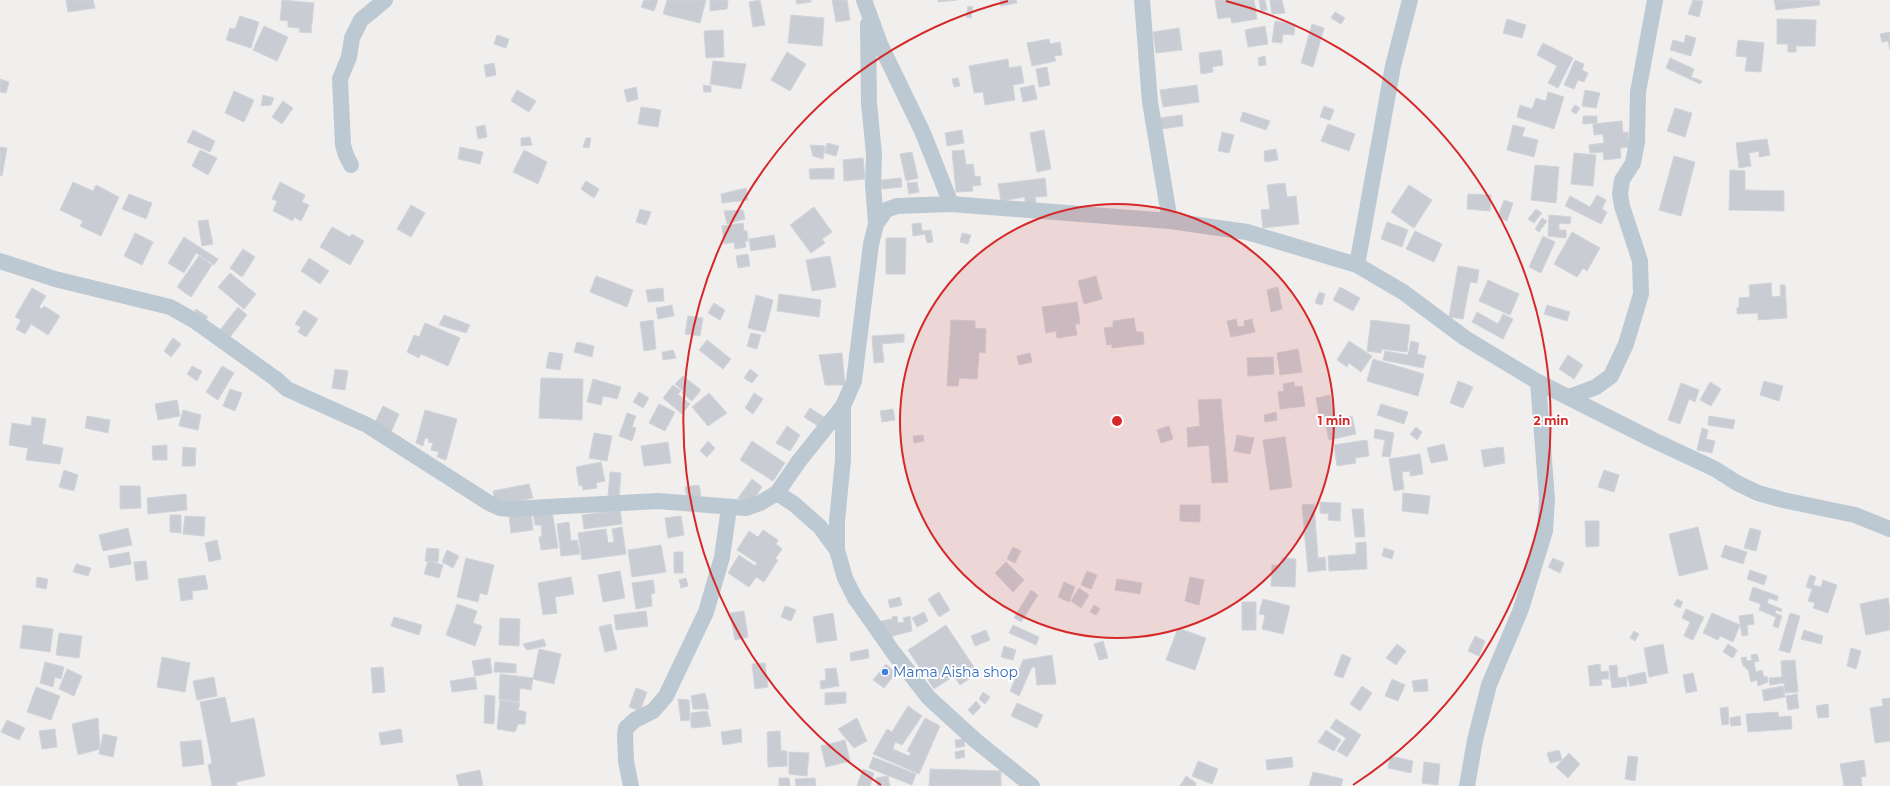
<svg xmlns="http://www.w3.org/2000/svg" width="1890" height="786" viewBox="0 0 1890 786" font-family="Montserrat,sans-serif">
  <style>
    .building { fill: #c9cdd3; stroke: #d1d4da }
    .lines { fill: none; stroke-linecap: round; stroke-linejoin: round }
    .minor { stroke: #bdc9d2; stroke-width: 16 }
    .ring { fill: none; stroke: #d62828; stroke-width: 2 }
    .shop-dot { fill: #3f7fe0; stroke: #fff; stroke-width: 1.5 }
    .labels { text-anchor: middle; stroke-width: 4; stroke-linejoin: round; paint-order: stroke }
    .shop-label { font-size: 14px; fill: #366cbe; stroke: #fff; text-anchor: start }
    .centre { fill: #d62828; stroke: #fff; stroke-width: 2 }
    .ring-label { font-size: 12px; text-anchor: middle; font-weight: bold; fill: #d62828; stroke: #fff; stroke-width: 4; stroke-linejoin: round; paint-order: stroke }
  </style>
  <rect width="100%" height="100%" fill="#f1eeee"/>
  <!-- building -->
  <path class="building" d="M66,0H93L95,8L68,12Z
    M282,0L314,3L311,33L299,32L300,28L288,27V21L280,20Z
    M644,0H658L654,11L641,7Z
    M667,0H706L700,23L663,14Z
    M710,0H728L727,9L710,11Z
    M760,0L765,25L753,27L749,2Z
    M796,0H811V2L797,4Z
    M832,0H847L850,20L836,22Z
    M938,0H957L938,2Z
    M1000,0H1016L1017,3L1001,6Z
    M1215,0H1254L1257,19L1232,23L1230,17L1218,19Z
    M1259,0H1265L1267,10L1261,11Z
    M1270,0H1282L1285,13L1272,14Z
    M1693,0L1703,1L1699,17L1688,14Z
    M1774,0H1819L1820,5L1776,10Z
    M968,6L973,7L971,18L966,17Z
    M1335,12L1345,18L1341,24L1331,18Z
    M791,15L824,18L822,46L788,43Z
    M240,16L259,22L251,48L226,40L230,28L235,29Z
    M1507,19L1526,25L1522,38L1503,33Z
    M1777,19L1816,20L1815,46H1796V52H1788V44H1777Z
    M1275,21L1295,24L1294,35L1283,34L1282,43L1272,42Z
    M1312,24L1324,28L1313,67L1301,63Z
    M264,26L288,37L277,61L253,50Z
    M1265,26L1268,44L1248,47L1245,30Z
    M1179,28L1182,50L1156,53L1153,32Z
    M723,30L724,57L706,58L704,31Z
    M1890,32V50L1888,41L1882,42L1880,34Z
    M497,35L509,39L506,48L494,44Z
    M1686,35L1696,38L1691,56L1670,50L1673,40L1684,43Z
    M1049,39L1050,44L1060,42L1062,55L1054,56L1056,61L1032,66L1027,43Z
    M1738,40L1764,43L1761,72L1745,71L1747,57L1736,56Z
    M1543,43L1573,58L1558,88L1548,83L1557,66L1537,55Z
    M1221,50L1223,65L1212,67L1213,72L1201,74L1199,53Z
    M787,52L806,64L790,91L771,80Z
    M1265,56L1266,65L1259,66L1258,58Z
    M1670,58L1694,69L1691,77L1702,81L1700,84L1666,68Z
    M1008,59L1009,68L1021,66L1024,83L1013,85L1015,100L985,105L983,92L974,93L969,66Z
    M1575,60L1584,64L1582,70L1588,73L1584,82L1578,80L1574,89L1564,85Z
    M713,61L746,64L741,89L710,84Z
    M494,63L496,75L486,77L484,65Z
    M1047,67L1050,85L1039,87L1036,69Z
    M958,78L960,86L954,87L952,79Z
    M0,79L9,82L6,93L0,92Z
    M703,85L711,86V92H704Z
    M1034,85L1037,99L1023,102L1020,88Z
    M1197,85L1199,102L1163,107L1160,90Z
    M636,87L638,99L627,102L624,90Z
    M517,90L536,101L529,112L511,101Z
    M1585,90L1600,93L1596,108L1582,106Z
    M234,91L254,100L244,122L225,113Z
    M1548,92L1564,97L1554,129L1517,117L1520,105L1532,109L1536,98L1546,101Z
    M263,95L274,98L271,105L261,106Z
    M283,101L293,108L282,124L272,117Z
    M1575,105L1580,108L1576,114L1571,111Z
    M1324,106L1334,110L1330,120L1320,117Z
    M641,107L661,110L658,127L638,124Z
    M1675,108L1692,113L1685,137L1667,131Z
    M1243,112L1270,121L1266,130L1240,121Z
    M1182,115L1183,126L1161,129L1160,118Z
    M1583,116H1597V123L1583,124Z
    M1622,121L1623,133L1628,132L1630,147L1620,148L1621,158L1604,160L1603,152L1590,153L1589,145L1604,143L1603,134L1594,135L1593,124Z
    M1328,124L1355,134L1349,151L1321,141Z
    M485,125L487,137L478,139L476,127Z
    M1513,125L1525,128L1522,136L1538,140L1534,157L1507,150Z
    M193,130L215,141L210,152L187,142Z
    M962,130L964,143L947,146L945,133Z
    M1044,130L1051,169L1037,172L1030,133Z
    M1222,132L1234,135L1229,153L1218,151Z
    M530,137L532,145L521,146V138Z
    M586,138H591L589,148L583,147Z
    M1767,139L1770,155L1759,157V151L1749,153L1751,166L1739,168L1736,143Z
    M827,143L839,146L836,156L825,153Z
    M810,145L825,146L823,159L813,156Z
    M0,147L7,148L2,176L0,175Z
    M460,147L483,152L480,164L458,159Z
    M1276,149L1278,160L1265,162L1264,151Z
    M200,150L217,158L208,175L192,166Z
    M524,150L547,162L538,184L513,172Z
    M964,150L966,165L973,164L975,177L980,176L981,185L972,186L973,191L956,192L952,151Z
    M912,152L918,178L906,181L900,154Z
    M1574,153L1596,155L1593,186L1571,184Z
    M1674,156L1695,162L1681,216L1659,210Z
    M863,158L865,179L844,181L843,160Z
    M1535,165L1559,167L1556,203L1531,200Z
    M834,168V179H810L809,169Z
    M1730,170L1745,171V190L1784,191V211L1729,210Z
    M901,178L902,187L882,189L881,180Z
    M1045,178L1047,196L1035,197L1036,203L1025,204V197L1001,201L998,184Z
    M586,181L599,189L594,198L581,189Z
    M73,182L93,191L96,185L119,197L101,236L80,226L83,221L60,210Z
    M280,182L305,195L302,202L309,205L301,221L294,217L293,221L273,211L277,201L272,199Z
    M917,182L919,192L909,194L907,183Z
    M1285,183L1287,197L1296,196L1299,224L1263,228L1261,210L1270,209L1267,185Z
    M1409,185L1432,200L1414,228L1391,212Z
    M746,188L748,200L722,203L721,194Z
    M129,194L152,203L146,219L122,209Z
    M1468,194L1491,195L1490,211L1467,209Z
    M1597,195L1606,200L1602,209L1607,212L1601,224L1565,206L1570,196L1590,207Z
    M1504,200L1513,203L1507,221L1498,217Z
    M411,205L425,213L411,237L397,229Z
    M814,207L832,232L822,239L825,243L811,253L790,225Z
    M640,209L651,212L646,225L636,222Z
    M1536,209L1542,213L1534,223L1528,219Z
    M743,210L745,219L727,224L724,211Z
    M1549,215L1571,217L1570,224L1559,223V230H1566V238L1548,236Z
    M1542,218L1547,221L1539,232L1535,229Z
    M208,220L213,244L202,246L198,221Z
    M1387,222L1408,230L1402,247L1381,239Z
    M743,223L744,231H747L748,241H745L746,247L735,249L734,242L724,244L722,226Z
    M921,223L922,231L931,230L933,242L927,243L925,234L913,236L912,224Z
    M332,227L350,237L352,234L364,241L350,265L320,247Z
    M1415,231L1442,244L1434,262L1406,249Z
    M1572,232L1600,248L1587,271L1583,268L1577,277L1554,264Z
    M135,233L153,242L142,265L124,256Z
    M962,233L971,235L968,244L960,242Z
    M774,235L776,247L751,251L749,239Z
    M1543,236L1555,242L1541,273L1529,267Z
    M184,237L218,259L214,265L196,253L184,273L168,263Z
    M886,238H906L905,274H886Z
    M243,249L255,257L242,277L230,268Z
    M748,254L750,266L738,268L736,256Z
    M199,256L212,265L191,297L177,287Z
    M830,256L836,287L812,291L806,260Z
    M309,258L329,271L320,284L301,271Z
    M1458,266L1479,270L1477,283L1470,282L1463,319L1449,317Z
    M230,273L256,294L244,309L218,287Z
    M596,276L633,290L627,307L590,292Z
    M1096,276L1102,299L1084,304L1078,281Z
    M1488,280L1519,294L1510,315L1479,301Z
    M1771,283L1772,297L1781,296L1780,285H1785L1787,318L1758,320V313L1737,314V308L1739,307V298L1750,297L1749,285Z
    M1278,287L1282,309L1271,312L1267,290Z
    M1340,287L1360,298L1353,311L1333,300Z
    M32,288L46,296L39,307L42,309L44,306L60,316L48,335L31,324L25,334L16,329L21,320L15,317Z
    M663,288L664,301L648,302L646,290Z
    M1319,292L1325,294L1322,305L1315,303Z
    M779,294L821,300L819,317L777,311Z
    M756,295L773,300L765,332L748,328Z
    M1077,302L1080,324H1075L1077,335L1057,338L1056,331L1046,333L1042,307Z
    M714,303L725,310L720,320L708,313Z
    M672,305L674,316L658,319L656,308Z
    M1547,305L1570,312L1567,321L1544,314Z
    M238,307L247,315L230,337L220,330Z
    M196,309L208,317L205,320L194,314Z
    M304,310L318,319L306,337L298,332L301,327L295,324Z
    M1477,312L1498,324L1503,314L1513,319L1503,339L1472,322Z
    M444,315L470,325L466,333L439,325Z
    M688,316L703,318L700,336L685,334Z
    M1134,318L1136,332H1143L1144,344L1112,348V344L1107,345L1104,328L1113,327V321Z
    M1236,319L1238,327L1245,326L1244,321L1252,319L1255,332L1231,337L1227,321Z
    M653,320L656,349L644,351L640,322Z
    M951,320L975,321V328L986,329L985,353L979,352L977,379L959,378L958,386H947Z
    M1371,320L1410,325L1407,352L1382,349L1381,353L1367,351Z
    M425,323L460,338L448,366L421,354L419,358L407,352L414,335L419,337Z
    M751,333L761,335L757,349L747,346Z
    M904,334V342L882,344L884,362L874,363L872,336Z
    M173,338L181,344L171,357L164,351Z
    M707,340L731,359L723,369L699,350Z
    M1349,341L1372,356L1361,372L1349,363L1347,367L1337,360Z
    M1411,341L1419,343L1417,354L1426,356L1423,368L1383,360L1385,351L1408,355Z
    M577,342L594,346L592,357L574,352Z
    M1298,349L1302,372L1280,375L1277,353Z
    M673,350L676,358L663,360L662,352Z
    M549,352L563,354L560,370L546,368Z
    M842,353L845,385H825L819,355Z
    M1030,353L1032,362L1019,365L1017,356Z
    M1568,355L1583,365L1574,379L1559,369Z
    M1273,357L1274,374L1248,376L1247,358Z
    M1373,359L1424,374L1418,396L1367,381Z
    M192,366L202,371L197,381L187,374Z
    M222,366L234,373L218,400L206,392Z
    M335,369L348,371L345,390L332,388Z
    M750,369L758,375L752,383L744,378Z
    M683,376L701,390L692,401L682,393L683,391L675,384Z
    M541,378L583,379L582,420L539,418Z
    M593,379L621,387L617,399L603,396L601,405L587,402Z
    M1458,381L1473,387L1463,408L1450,403Z
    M1764,381L1783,386L1779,401L1760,395Z
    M1294,382L1295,387L1302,386L1305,406L1280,409L1278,392L1284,391L1283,384Z
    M1710,382L1721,389L1711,406L1700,400Z
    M1681,383L1699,390L1695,402L1689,399L1680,424L1668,420Z
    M673,385L681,391L678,394L690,404L682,414L663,398Z
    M230,389L242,393L235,411L223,406Z
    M639,392L649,398L643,408L633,402Z
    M709,393L727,413L708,426L692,407Z
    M754,393L763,399L753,414L745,408Z
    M1330,395L1334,416L1325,418L1324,413L1319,414L1316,398Z
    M1221,399L1228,482L1212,483L1209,445L1188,447L1187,428L1200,426L1198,400Z
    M177,400L180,416L158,420L155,404Z
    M659,404L675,412L665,431L649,423Z
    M1381,404L1408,412L1404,424L1377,415Z
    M383,406L399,414L391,432L374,424Z
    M810,408L824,417L818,426L804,417Z
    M893,409L895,420L882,422L880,411Z
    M183,410L201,415L198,430L179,426Z
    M425,410L457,419L446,460L437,457L439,452L431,450L433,443L428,442L429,439L425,438L423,446L416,443Z
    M1276,412L1277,420L1265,422L1264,415Z
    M627,413L636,416L632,427L636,428L632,441L619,436Z
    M87,416L110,420L108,433L85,428Z
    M1352,416L1356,434L1329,440L1325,422Z
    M1709,416L1735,420L1733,429L1708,425Z
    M32,417L46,419L42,444L63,448L60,464L26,460L28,448L9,445L12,423L31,426Z
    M787,426L800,435L790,451L776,443Z
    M1169,426L1173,439L1161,443L1157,430Z
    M1416,427L1422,432L1417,440L1410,434Z
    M1702,428L1708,430L1706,439L1715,441L1712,453L1697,450Z
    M1375,429L1394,433L1390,457L1382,456L1385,440L1374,438Z
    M594,433L612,436L607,461L589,458Z
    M923,435L924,441L914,443L913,436Z
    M1237,435L1254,438L1250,454L1234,451Z
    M1285,437L1292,487L1270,490L1263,440Z
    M1367,440L1369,456L1355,458L1356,463L1337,466L1334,445Z
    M708,441L715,448L707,457L700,451Z
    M752,441L785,463L773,481L740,460Z
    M668,442L671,463L644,466L641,446Z
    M1444,444L1448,460L1431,463L1427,448Z
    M167,445V460H153L152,446Z
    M183,447L196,448L195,466H182Z
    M1503,447L1505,463L1484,467L1481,450Z
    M1420,454L1423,474L1410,476V471L1402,472L1404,489L1394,491L1389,459Z
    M601,462L605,481L596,483L597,488L583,490L582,485L579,486L576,467Z
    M64,470L78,475L74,491L59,487Z
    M1604,470L1619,475L1614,492L1598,487Z
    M610,472L621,473L619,497L608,496Z
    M752,479L762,487L749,506L738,498Z
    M529,484L533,498L496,505L493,491Z
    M699,485L701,497L687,499L685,487Z
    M120,486H140L141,508L120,509Z
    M1403,493L1430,496L1428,514L1402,511Z
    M186,494L187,510L148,514L147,498Z
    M1320,502L1341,503L1340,521L1328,520L1329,514L1320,513Z
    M1314,504L1318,558L1325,557L1326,570L1308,572L1302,505Z
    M1180,505H1200V522L1180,521Z
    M1352,509H1363L1365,537H1355Z
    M620,510L622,524L584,529L582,515Z
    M552,511L558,548L541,550L539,537L542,536L541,525H535L533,513Z
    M531,512L533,530L511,533L509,515Z
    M170,515H181V533L170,532Z
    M185,516L205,517L204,536L183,534Z
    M681,516L684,535L668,538L665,518Z
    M1585,521H1599V546L1586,547Z
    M569,522L571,541L577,540L580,554L561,556L557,524Z
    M622,527L626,554L582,560L578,533L606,529L608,543L614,542L612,529Z
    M1698,527L1708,569L1679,576L1669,534Z
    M128,528L132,545L103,551L99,535Z
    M1750,528L1761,531L1756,551L1744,548Z
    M763,530L778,540L776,544L782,549L775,559L778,560L764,582L756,577L749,587L728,573L739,555L755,566L757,563L737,550L749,531L758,537Z
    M217,540L221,559L209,562L205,543Z
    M1366,542L1367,569L1329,571L1328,556L1356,554V543Z
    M661,545L666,572L632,577L628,550Z
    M1725,545L1747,552L1743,564L1721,557Z
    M1013,547L1021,551L1015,563L1007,559Z
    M427,548L439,549L438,562L425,561Z
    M1384,548L1394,551L1392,559L1382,556Z
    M447,550L459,556L453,568L442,562Z
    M129,552L131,564L110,568L108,556Z
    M674,552H683V573H674Z
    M466,558L494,565L487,595L480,593L478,602L457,597Z
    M1282,558L1296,559L1295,587L1271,586L1272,565H1282Z
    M1553,558L1564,563L1560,573L1548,567Z
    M146,561L148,579L136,581L134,562Z
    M428,561L443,565L439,578L424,574Z
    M1006,562L1024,580L1013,592L995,573Z
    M76,564L91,568L88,576L73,572Z
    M1750,570L1767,576L1764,585L1747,579Z
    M620,571L625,598L603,602L598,575Z
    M1087,571L1097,575L1091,589L1081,585Z
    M205,575L208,589L192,591L193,599L181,601L178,579Z
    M1810,575L1816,577L1813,585L1821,587L1823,580L1837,585L1828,613L1813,608L1815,603L1808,601L1812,589L1806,587Z
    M37,577L48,579L46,589L36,587Z
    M571,577L574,594L555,597L557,613L543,615L538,583Z
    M1190,577L1204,580L1199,605L1185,601Z
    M686,578L688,586L681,588L679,580Z
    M1117,579L1142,583L1140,594L1115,590Z
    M653,580L655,593L651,594L652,606L636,609L632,583Z
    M1064,582L1075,587L1069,602L1058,597Z
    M1753,587L1778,596L1777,601L1769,598L1767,603L1782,609L1781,612L1776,610L1775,613L1782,616L1778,628L1773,626L1776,617L1759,610L1761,604L1749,600Z
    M1079,588L1089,595L1081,608L1071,601Z
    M1031,590L1038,595L1021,622L1014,618Z
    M939,592L950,610L939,617L928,599Z
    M900,597L902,605L890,608L888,600Z
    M1888,598L1890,609V630L1866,635L1860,604Z
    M1263,599L1290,606L1283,634L1262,629L1265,615L1259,614Z
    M1677,599L1683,602L1680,608L1674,605Z
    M1242,602H1256V630H1242Z
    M457,604L477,611L473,623L482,626L475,646L446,635Z
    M1094,605L1100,609L1096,615L1090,612Z
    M785,606L796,610L791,621L781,617Z
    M1686,609L1704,617L1693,640L1684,636L1690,622L1682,618Z
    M646,611L648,626L616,630L614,615Z
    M744,611L748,637L735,640L730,613Z
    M924,612L928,621L917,627L912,618Z
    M833,613L837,640L817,643L813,617Z
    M1712,613L1740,625L1733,642L1720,636L1718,640L1703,633Z
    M1790,613L1800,616L1790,653L1779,650Z
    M1753,614L1754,624L1747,625L1748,635L1742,636L1739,616Z
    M897,616L898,623L904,622L903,618L910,616L912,631L892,636L893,639L877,622L892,619V617Z
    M394,617L422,625L419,635L391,626Z
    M500,618L520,619L519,646L499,645Z
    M611,624L617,649L605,652L599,627Z
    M23,625L53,629L50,652L20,648Z
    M946,625L978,673L960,685L954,676L934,689L908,650Z
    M1013,625L1039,637L1036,645L1009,633Z
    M1178,628L1206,638L1195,670L1166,660Z
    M986,630L990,640L975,646L971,636Z
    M1804,630L1823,636L1821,644L1801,639Z
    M1634,631L1639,634L1635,641L1630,638Z
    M59,633L82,636L79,658L56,655Z
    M1475,636L1485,641L1479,656L1468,651Z
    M544,639L546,646L527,650L523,644Z
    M1103,641L1108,658L1099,660L1094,644Z
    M1397,644L1406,651L1396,665L1386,658Z
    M1663,644L1668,673L1649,677L1644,648Z
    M1728,644L1737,650L1733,658L1723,652Z
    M1004,646L1016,650L1013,660L1001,657Z
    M1851,648L1861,651L1856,669L1847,666Z
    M539,649L561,654L554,684L533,679Z
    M868,649L869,658L851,661L850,653Z
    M1342,654L1351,658L1343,678L1334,675Z
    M1757,654L1759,661L1754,662L1756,672L1762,670L1764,677L1767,676L1768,682L1758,686L1757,680L1751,682L1748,669H1746L1745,666H1743L1741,658L1746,657L1747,661L1752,660L1751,655Z
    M1052,655L1056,684L1037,685L1035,667H1032L1019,696L1010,691L1023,660Z
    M162,657L190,663L185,692L157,687Z
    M490,658L492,673L475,676L472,661Z
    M1795,660L1798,692L1785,693L1784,683L1770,685L1769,678L1782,677L1781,661Z
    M45,662L64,667L61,679L55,677L53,687L40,683Z
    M495,662L516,664V673L494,672Z
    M765,663L768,687L755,689L752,664Z
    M886,664L896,673L884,688L873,680Z
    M1600,664L1601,672L1608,671L1609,679H1601L1602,685L1590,686L1588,666Z
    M1617,665L1618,678L1626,677L1627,686L1612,688L1609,666Z
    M383,667L385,692L373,693L371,668Z
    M836,668L839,686L821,689L820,681L826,680L825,669Z
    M67,669L82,676L74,696L59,689Z
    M1645,672L1647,683L1630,686L1627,676Z
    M1693,673L1697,691L1686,693L1683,675Z
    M500,674L533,678L531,690L520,688L519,702L499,699Z
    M214,677L217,696L197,700L193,681Z
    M475,677L477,689L452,692L450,681Z
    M1392,679L1405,685L1398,701L1385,696Z
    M1427,679L1428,691L1414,692L1412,681Z
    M1362,686L1372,693L1360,711L1350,704Z
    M1783,686L1785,697L1764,701L1762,690Z
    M36,687L60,696L51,720L27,712Z
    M636,688L647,692L640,711L629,707Z
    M846,692V703L825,705V693Z
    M983,692L990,697L985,704L979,699Z
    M705,693L709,709H693L691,696Z
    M1797,694L1799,708L1788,710L1786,696Z
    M485,695L495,696L494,724L484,723Z
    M225,697L231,723L254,718L265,776L236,782L237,785L233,786H212L208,765L212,763L200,702Z
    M1890,698V741L1875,743L1870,708L1883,706L1882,699Z
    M678,699L689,700L690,720L681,721Z
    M500,700L520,703L518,710L526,712L525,724H518L515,732L497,729Z
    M976,701L981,707L973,715L968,710Z
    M1017,703L1043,715L1037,728L1011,716Z
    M1828,704L1829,717L1818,718L1816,706Z
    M908,706L922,716L902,745L895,742L893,749L909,756L911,753L907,751L925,718L940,726L919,774L873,754L887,729L892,732Z
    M1728,707L1729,724L1722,725L1720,708Z
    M707,711L711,726L693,728L691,727V713Z
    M1778,712L1779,717L1791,716L1792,729L1748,732L1746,714Z
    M1740,716L1741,725L1731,726L1730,718Z
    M98,718L100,749L78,755L72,724Z
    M857,718L867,741L854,748L838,729Z
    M1336,719L1361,735L1347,757L1337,751L1346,738L1330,728Z
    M7,720L25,728L19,740L1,732Z
    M55,729L57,747L42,749L39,731Z
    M401,729L403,742L381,745L379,733Z
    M741,729L742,742L723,745L721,732Z
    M1326,730L1341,740L1334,751L1318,742Z
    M780,731L781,751H787V766L768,767L767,732Z
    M103,734L117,737L113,757L99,754Z
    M964,739L965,746L956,748L955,740Z
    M201,740L204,764L183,767L180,742Z
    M845,740L850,761L826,767L821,746Z
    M964,750L965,757L956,759L955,752Z
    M1559,750L1562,760L1550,763L1547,753Z
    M789,752L809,753L807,776L789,774Z
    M1569,753L1580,764L1568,778L1556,767Z
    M1390,756L1413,761L1411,773L1388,768Z
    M1628,756L1638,757L1635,781L1625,779Z
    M873,757L916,774L912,785L869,768Z
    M1292,757L1293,767L1267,770L1266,760Z
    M1864,760L1866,776L1861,777L1862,786H1844L1840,764Z
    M1198,761L1218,769L1212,784L1192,776Z
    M1424,762L1440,764L1438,785L1422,783Z
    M863,769L874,773L870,786H857Z
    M930,769L1001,771V786H929Z
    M480,770L483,786H459L456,775Z
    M1313,772L1343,779L1341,786H1309Z
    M888,776L890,786H877L876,778Z
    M1186,776L1196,783L1195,786H1180Z
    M779,778H789L790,786H779Z
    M815,778L816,786H796L795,779Z"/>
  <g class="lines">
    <!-- minor -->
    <path class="minor" d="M864,0L880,44L923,133L951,204
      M1142,0L1150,102L1170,221
      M868,24L869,103L874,154L873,185L876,224
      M351,165L346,155L343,145L340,79L349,57L352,38L361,20L385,0
      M0,261L55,279L170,307L195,321L276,379L287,389L367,425L489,503L500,508L511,509L658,501L746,508L760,503L777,493L799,461L843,406L854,381L871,244L876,224L886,210L897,206L951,204L1170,221L1247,232L1357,265L1403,292L1465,338L1538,382L1651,439L1715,469L1737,483L1758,493L1783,500L1855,515L1890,529
      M1357,265L1393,66L1410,0
      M1569,397L1596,387L1611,376L1626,344L1641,294L1640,261L1622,206L1620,194L1622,180L1633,163L1637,142L1638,92L1655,0
      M777,493L794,504L820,527L837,550L845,578L855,598L893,652L929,698L975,740L1032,786
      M837,550V521L843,460V406
      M631,786L626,761L625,734L626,728L635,720L653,711L666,696L706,612L722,557L729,508
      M1467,786L1475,740L1489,685L1521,609L1545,531L1547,499L1538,382"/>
  </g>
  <!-- distance rings -->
  <circle cx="1117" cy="421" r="217" fill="#d62828" fill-opacity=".12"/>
  <g class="ring">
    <circle cx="1117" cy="421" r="217"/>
    <path d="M881 785A434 434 0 0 1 1008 1M1226 1A434 434 0 0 1 1353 785"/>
  </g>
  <!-- markers -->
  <circle class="shop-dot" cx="885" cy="672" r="4"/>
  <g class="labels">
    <!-- shop labels -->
    <g class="shop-label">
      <text x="893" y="677">Mama Aisha shop</text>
    </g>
  </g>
  <circle cx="1117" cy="421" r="6" class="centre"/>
  <g class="ring-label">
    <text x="1334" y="425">1 min</text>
    <text x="1551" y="425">2 min</text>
  </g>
</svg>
